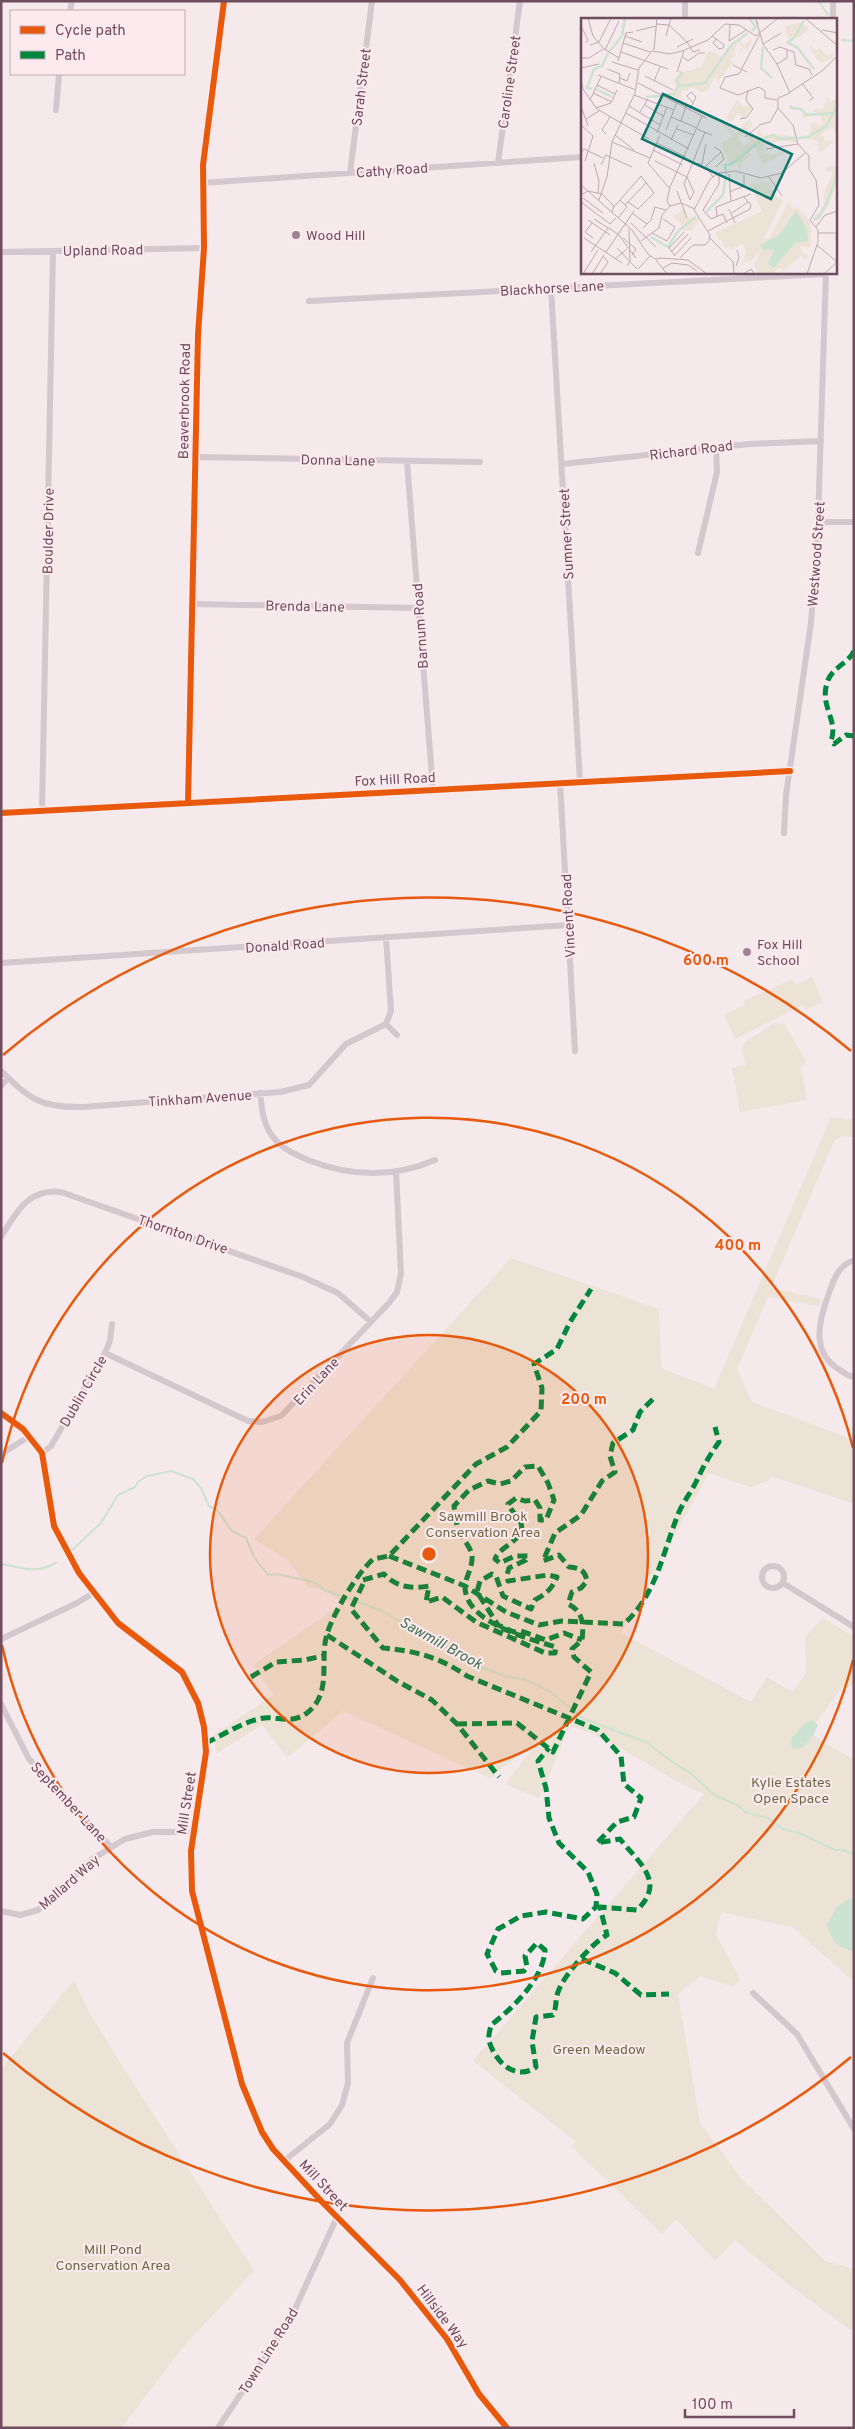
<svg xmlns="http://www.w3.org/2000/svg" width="855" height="2429" viewBox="0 0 855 2429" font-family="Overpass,sans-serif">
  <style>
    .green { fill: #ede2d6 }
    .water { fill: #cce3d1 }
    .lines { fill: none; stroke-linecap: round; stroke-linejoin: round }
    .stream { stroke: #cce3d1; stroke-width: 2 }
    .minor { stroke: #d4c7cd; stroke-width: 6 }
    .tertiary { stroke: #d4c7cd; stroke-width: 8 }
    .quiet { stroke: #00873e; stroke-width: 5; stroke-dasharray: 10 5; stroke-linecap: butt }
    .cycleway-casing { stroke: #fdeaee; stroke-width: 9 }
    .cycleway { stroke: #e8590c; stroke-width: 6 }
    .ring { fill: none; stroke: #e8590c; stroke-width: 2.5 }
    .poi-dot { fill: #9e8390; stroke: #fdeaee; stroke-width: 2 }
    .labels { text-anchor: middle; stroke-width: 4; stroke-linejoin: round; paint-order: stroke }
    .street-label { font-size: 14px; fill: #6f4c5e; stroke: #fdeaee }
    .poi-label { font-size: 14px; fill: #6f4c5e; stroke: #fdeaee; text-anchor: start }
    .park-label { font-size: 14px; fill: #6e6943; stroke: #fdeaee }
    .water-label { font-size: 15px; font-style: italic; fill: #427352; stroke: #fdeaee }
    .inset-river { fill: none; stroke: #cce3d1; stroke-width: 2.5 }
    .inset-road { fill: none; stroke: #bfaab3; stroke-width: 1 }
    .view { fill: #0f766e; fill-opacity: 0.15; stroke: #0f766e; stroke-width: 2.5 }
    .inset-edge { fill: none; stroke: #6f4c5e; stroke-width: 2.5 }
    .centre { fill: #e8590c; stroke: #fdeaee; stroke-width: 2.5 }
    .ring-label { font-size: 15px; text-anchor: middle; font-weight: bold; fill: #e8590c; stroke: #fdeaee; stroke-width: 4; stroke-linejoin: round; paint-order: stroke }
  </style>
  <rect width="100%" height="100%" fill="#f5e9ec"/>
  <!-- green -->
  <path class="green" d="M812,977L823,1002L806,1010L803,1005L735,1039L724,1015L745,1005L744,1001L792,979L795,985Z
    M774,1023L784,1024L806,1061L801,1067L807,1100L740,1112L732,1068L746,1065L742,1050L744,1043Z
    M831,1117L854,1120V1137L842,1136L834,1141L771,1288L821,1299L819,1306L768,1297L737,1369L752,1402L854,1440V1504L771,1476L768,1481L750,1487L709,1473L621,1633L751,1702L767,1677L793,1692L806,1673L805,1637L823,1618L854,1637V1686L842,1687L809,1733L854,1760V1982L792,1927L721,1912L716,1935L740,1979L734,1987L700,1976L678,1994L700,2123L741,2178L825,2261L854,2269V2326L850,2330L780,2278L735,2240L715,2261L676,2219L662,2234L571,2146L576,2142L473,2061L704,1794C657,1775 619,1740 570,1726L539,1798L505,1784L543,1736L490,1778L343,1711L287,1758L262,1725L216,1754L214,1734L274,1695L253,1665L343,1603L326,1591L308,1587L289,1561L254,1539L511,1258L659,1309L661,1368L714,1389Z
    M74,1980L90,2014L121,2064L254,2271L184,2346L121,2428H1V2069Z"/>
  <!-- water -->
  <path class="water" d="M811,1720L818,1725L813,1736L802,1748L792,1749L791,1739L802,1726Z
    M850,1898L854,1899V1951C838,1949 830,1939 827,1924L837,1907Z"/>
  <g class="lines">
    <!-- stream -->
    <path class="stream" d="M815,1L820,3L828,15
      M842,40L854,41
      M72,1550L101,1523L118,1495L135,1487L138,1482L147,1476L171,1471L193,1479L201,1488L209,1506L217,1510L232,1531L246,1538L254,1557L268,1575L276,1574L314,1582L326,1591L378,1609L481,1667L508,1677L523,1679L549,1691L584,1719L646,1742L672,1762L689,1772L715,1795L739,1806L745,1812L768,1818L783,1829L799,1833L835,1850H843L854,1855
      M1,1564C24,1567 33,1575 56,1563"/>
    <!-- minor -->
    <path class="minor" d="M70,11L72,1
      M685,19V1
      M833,19V1
      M56,110L59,74
      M498,163L520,1
      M350,173L372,1
      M202,183L582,157
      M1,252L204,248
      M551,288L580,781
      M309,301L826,274
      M195,457L480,462
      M407,462L433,789
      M562,464L749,444L821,441
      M818,522H854
      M698,553L717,472L716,447
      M192,604L419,608
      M560,782L575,1051
      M188,803L790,771
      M42,811L53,251
      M784,833L786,795L811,623L818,522L826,272
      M386,937L391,1011L386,1024L397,1035
      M1,963L568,925
      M1,1071C31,1100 41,1108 83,1107L280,1092L309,1085L346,1044L386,1024
      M1,1086L8,1078
      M260,1093C262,1106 262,1119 269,1131C278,1147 292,1153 308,1160C351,1177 393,1178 435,1160
      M1,1237C16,1213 28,1188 61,1192L303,1277L338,1293L371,1322
      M854,1260C838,1266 834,1279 829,1293C819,1320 810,1353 840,1370C844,1373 848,1376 854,1377
      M105,1353L248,1421L262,1422L281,1416L389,1303L397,1292L401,1274L396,1171
      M42,1453L51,1446L105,1353L110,1341L112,1324
      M1,1454L30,1436
      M762 1577a11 11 0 1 1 22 0a11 11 0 1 1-22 0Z
      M783,1583L854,1627
      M1,1639L77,1603L93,1593
      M1,1704L29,1759L111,1847
      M1,1911L20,1915L38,1910L94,1858L125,1839L153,1832H193
      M753,1993L797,2034L854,2129
      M284,2161L330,2124L342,2105L348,2083L347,2043L373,1978
      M218,2428L290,2320L337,2217"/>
    <!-- tertiary -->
    <path class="tertiary" d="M1,813L188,803L198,335L204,248L203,165L224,1
      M1,1413L23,1429L42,1453L54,1526L79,1573L118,1623L182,1672L198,1703L204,1727L206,1752L191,1851L192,1891L242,2084L262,2132L273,2149L323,2203L400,2280L447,2339L479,2394L507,2428"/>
    <!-- quiet -->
    <path class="quiet" d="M854,651C849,662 833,668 828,680C818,706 839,719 831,741L834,744L846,735L854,736
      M389,1556L465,1586L506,1612L539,1625L562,1621L624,1624C657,1594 663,1551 679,1512C684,1501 691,1492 696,1482C703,1467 709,1456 719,1442L715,1427
      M363,1580L384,1574C396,1587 411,1589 429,1586L426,1602L442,1597L476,1622L545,1653H555L556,1647C529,1639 464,1622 465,1586C466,1576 473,1567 472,1556C471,1546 461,1538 458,1529C456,1522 455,1513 454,1506L469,1490L488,1481L500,1484L511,1481L525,1467L538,1466L548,1483L554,1500L546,1520H540V1508L535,1500L525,1501L516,1498L508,1504C511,1510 516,1515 520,1521C529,1539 499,1546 495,1559L500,1563L515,1556H528L526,1560L509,1568L507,1575L508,1581L548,1575L557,1577C552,1589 546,1594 535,1600L531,1609L503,1596L496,1576L492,1574L480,1581L477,1592L498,1625L514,1632L521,1631L546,1640L564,1633L582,1640
      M363,1584L351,1609L383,1648C416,1651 439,1657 467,1676L598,1730L621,1756L624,1784L641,1798L634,1817L617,1822L597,1843L620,1839C640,1864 666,1882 637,1910L600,1907L607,1935C593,1942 563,1976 558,1992C555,2000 557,2007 553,2015L536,2017L532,2041L536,2067C515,2082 495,2061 489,2041C488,2036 490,2030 491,2025C512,2009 544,1978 545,1950L537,1943L525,1956L527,1967L524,1971L501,1973L496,1971L487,1954L498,1929L521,1916L546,1912L583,1919L596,1907L597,1894L588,1872L559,1843L549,1818L546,1788L538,1761L549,1748
      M327,1635L397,1681L432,1700L457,1724L499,1777
      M251,1677L276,1662L304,1660L323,1656
      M457,1724L517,1723L553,1752L591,1672L574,1657L572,1649L582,1640C584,1624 583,1611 568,1604L572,1592L581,1588L587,1581C585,1570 580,1568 569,1567L559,1555L543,1561L555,1533L581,1515L602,1481L615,1472L610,1456L613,1443L633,1430L640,1412L656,1396
      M206,1743C223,1735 241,1723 259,1719C276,1714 289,1726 307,1713C333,1693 319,1660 327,1634C334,1612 356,1575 373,1559L389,1556L476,1464L507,1447L541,1411L542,1388L534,1364L557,1349L570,1322L591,1289
      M582,1959L615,1973L641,1995L669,1994"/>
    <defs>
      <path id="cycleway" d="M188,803L198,335L204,248L203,165L224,1
        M1,813L790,771
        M1,1413L23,1429L42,1453L54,1526L79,1573L118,1623L182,1672L198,1703L204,1727L206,1752L191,1851L192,1891L242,2084L262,2132L273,2149L323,2203L400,2280L447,2339L479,2394L507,2428"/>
    </defs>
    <!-- cycleway casing -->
    <use href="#cycleway" class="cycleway-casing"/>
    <!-- cycleway -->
    <use href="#cycleway" class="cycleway"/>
  </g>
  <!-- distance rings -->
  <circle cx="429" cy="1554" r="219" fill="#e8590c" fill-opacity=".12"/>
  <g class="ring">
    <circle cx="429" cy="1554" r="219"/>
    <path d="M853 1660A437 437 0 0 1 2 1645M2 1463A437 437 0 0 1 853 1448"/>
    <path d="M851 2057A656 656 0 0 1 3 2053M3 1055A656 656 0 0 1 851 1051"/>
  </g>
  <!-- markers -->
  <g class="poi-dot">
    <circle cx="296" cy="235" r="5"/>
    <circle cx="747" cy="952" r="5"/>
  </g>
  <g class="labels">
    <!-- street labels -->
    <g class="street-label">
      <text transform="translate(509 82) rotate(-82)" y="5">Caroline Street</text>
      <text transform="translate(361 87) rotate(-83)" y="5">Sarah Street</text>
      <text transform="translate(392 170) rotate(-4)" y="5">Cathy Road</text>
      <text transform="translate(103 250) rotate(-1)" y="5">Upland Road</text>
      <text transform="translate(552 288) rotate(-3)" y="5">Blackhorse Lane</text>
      <text transform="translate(184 401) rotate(-89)" y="5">Beaverbrook Road</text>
      <text transform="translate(691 450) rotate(-7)" y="5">Richard Road</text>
      <text transform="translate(338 460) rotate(1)" y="5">Donna Lane</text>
      <text transform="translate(48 531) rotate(-89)" y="5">Boulder Drive</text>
      <text transform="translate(566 534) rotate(-93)" y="5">Sumner Street</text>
      <text transform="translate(816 554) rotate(-86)" y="5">Westwood Street</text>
      <text transform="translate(305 606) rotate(1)" y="5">Brenda Lane</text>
      <text transform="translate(420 626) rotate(-94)" y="5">Barnum Road</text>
      <text transform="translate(395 779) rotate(-3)" y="5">Fox Hill Road</text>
      <text transform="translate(568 916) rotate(-93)" y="5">Vincent Road</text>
      <text transform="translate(285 945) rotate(-4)" y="5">Donald Road</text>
      <text transform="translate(200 1098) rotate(-4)" y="5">Tinkham Avenue</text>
      <text transform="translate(183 1234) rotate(19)" y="5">Thornton Drive</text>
      <text transform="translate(316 1381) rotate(-47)" y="5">Erin Lane</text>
      <text transform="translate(83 1391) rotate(-60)" y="5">Dublin Circle</text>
      <text transform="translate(69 1802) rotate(47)" y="5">September Lane</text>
      <text transform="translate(186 1803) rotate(-81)" y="5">Mill Street</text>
      <text transform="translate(69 1882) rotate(-41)" y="5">Mallard Way</text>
      <text transform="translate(324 2185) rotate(47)" y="5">Mill Street</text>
      <text transform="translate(443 2316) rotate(53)" y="5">Hillside Way</text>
      <text transform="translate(268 2351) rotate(-58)" y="5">Town Line Road</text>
    </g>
    <!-- poi labels -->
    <g class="poi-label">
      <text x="306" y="240">Wood Hill</text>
      <text x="757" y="949">Fox Hill<tspan x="757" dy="16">School</tspan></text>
    </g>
    <!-- park labels -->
    <g class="park-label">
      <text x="483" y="1521">Sawmill Brook<tspan x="483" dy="16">Conservation Area</tspan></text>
      <text x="791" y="1787">Kylie Estates<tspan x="791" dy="16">Open Space</tspan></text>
      <text x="599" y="2054">Green Meadow</text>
      <text x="113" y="2254">Mill Pond<tspan x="113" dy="16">Conservation Area</tspan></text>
    </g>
    <!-- water labels -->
    <g class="water-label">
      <text transform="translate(441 1643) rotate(29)" y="5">Sawmill Brook</text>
    </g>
  </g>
  <!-- overview -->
  <g transform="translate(581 18)">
    <rect width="256" height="256" fill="#f5e9ec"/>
    <path d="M222,4L228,11L219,19L206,20L204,8ZM162,20L159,24L163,27L171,21L167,32L162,30L157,38L161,29L156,25L153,34L155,38L148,42L153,44L138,62L137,69L135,58L127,72L121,75L111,69L106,73L102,72L100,76L103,82L85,75L93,74L95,66L92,62L98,56L120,49L128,32L141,39L149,27ZM228,27L235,32L239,30L246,38L251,35L253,39L241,45L234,39L239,35L233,37ZM246,80H249L248,84L256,81V120L252,109L240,116L245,123H253L242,133L239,134L237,128H230L237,126L236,122L216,120V125L200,123L183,127L181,130L184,131V135L191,137L210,131L182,147L173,128L167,133L170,137L160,145L159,153L155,143L149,146L140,125L152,118L141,105L142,103L154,116L168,101L172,107L157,120L163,128L170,123L167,118L171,115L173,121L177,118V109L182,119L206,117L216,120L228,116L231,104L242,108L239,97L222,100L221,97L224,94L237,96L231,92L242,90ZM156,81L164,90L168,86L172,89L170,93L167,92L164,100H159L160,96L156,95L151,104L145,100L143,103ZM248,148H256L253,173L248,186L234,203L233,199L244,187L242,186L244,172L252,155L244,152ZM188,164L195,179L202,183L182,222L189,219L208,183L212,191L216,189L229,203L230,229L218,228L221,234L228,238L223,242L221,237L203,252L197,249L193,255L177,256L173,247L180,231L171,242L157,246L162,244L165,234L162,225L150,232L149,228L144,230L140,222L135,223L138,222L134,215L181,193L168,166ZM103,191L106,200L115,199L118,203L111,212L102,213L100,206L92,198Z" fill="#ede2d6"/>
    <path d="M215,193L226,211L227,223L214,225L193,250L187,246L193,231L182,232L179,227L198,217Z" fill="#cce3d1"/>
    <path class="inset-river" d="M168,0L175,9L171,13M210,21L207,25L216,29L233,51M207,24L213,20L223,2M182,29L180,50L191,60M28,34L41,18L44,0M98,53L101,55L96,62L98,68L124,65L150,27L167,15M11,71L6,70L13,51L21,48L27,35M15,71L31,79M84,77L93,76L97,68M65,79L81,78M210,87V90L220,91L225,97L252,95M217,120L227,119L245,108L257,87M145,156L144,147L151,146L183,120L193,117L198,121L214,120M125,194L142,177L145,157M232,202L238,199L245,187L257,156M70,219L87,229L97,213L115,199"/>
    <path class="inset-road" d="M7,0L12,18L23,31L38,40M224,0L257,28M75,6L88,7L107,25L112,34L119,32M177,6L175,2L182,26L196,46L209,75L197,80V90L212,107L217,126L228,138V151L235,162L238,187L229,202L237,212V224L226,256M149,7L148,23L165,12M0,8L7,22L5,25M241,12L257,15M55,13L75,8M179,16L158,56L144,59L139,70L157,77L178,69L184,73V80L196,82M44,18L61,24M85,18L90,0M131,18L143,27L142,30L138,31L132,25L135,21M42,25L69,34M182,26L200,15M9,27L18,24L30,0M96,29L112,21M24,32L38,3M73,32L76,0M192,32L199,29L213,34L215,47L228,51L231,57M40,34L87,51M102,39L107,43L118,35H124M0,40H8L22,31M37,43L45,15L52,14M31,44L57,52M196,46L206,40V32M152,47L166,54M0,50L18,46M26,51L39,56L38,65M96,54L103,33M17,57L55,72M64,58L92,72M39,60L46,63L49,55M0,61L2,71L16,91L68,121M73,63L79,49M57,65L125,100M221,65L232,80L228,83M16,67L34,76M209,74L241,53L256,38M12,75L31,84M53,77L93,92M9,82L20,59M64,87L82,98M48,88L79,107M15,90L30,85L36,72M1,91L7,108M109,91L115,79L110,74L106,78L112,85M59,94L67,81M45,95L108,131M90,99L116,110M5,101L18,93M159,101L165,100L172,91L165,82L167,72M100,103L105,88M0,107L12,118L4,143M178,107L189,104L197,90M96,111L113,117M116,111L131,117M85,112L96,84M76,115L86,89M25,116L21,112L29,99M34,117L53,132M79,117L67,145L89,171M164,119L178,108M90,122L97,107M31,124L69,140M76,125L105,139M133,129L139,132L143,141L135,149M185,131L217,126M72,132L102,147M0,135L3,131L22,140M74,143L106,159L113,174L109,182M13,145L18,163L17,175M112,146H121L125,126M20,147L25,137L51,149M138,155V166L122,192L130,201L142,196L146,205M148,156L150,183M132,159L125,148L140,134M188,159L201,178M0,167L51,212L67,236L74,241L80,240M96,173L106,200M148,174L163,168V157M0,177L7,173L21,176L33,188L31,194M2,180L22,195M18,182L26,159L31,124L54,75L58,50L71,33L89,36L101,33L127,22L144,6L158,7L175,18L197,0M109,182L103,166L124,114M0,184L29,206L35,200M44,187L65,165M89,188L86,183L89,169L121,98M33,189L60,158L73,175L57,191L47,184M148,191L154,205M51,195L66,206M151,195L167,184M136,198L135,189L170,176M37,200L46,189L39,182M13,201L37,216M7,202L29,217M11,205L4,214L12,220M50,205L75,229M235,209L244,197L257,193M62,210L70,202L74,189L85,192M127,213L169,191L170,187L162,178M71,215L86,223L94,209L82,201M237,215H257M37,216L55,240M3,220L41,245M42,220L55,231L51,237M129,220L152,244L153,256M60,223L78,210L81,197L89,188L100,185L114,191M236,227L257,245M36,230L56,251M10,234L27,210M25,234L53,193M90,234L107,216M93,238L110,220M94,238L88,230L103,214M79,240L107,242L126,256M99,240L112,227H124L128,223L129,217L113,192L129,161L138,155L155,153L180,160L201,155L224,135M34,241L46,231M75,242L86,256M46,248L49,243L48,211M155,248L158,239L156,232M82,250L91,245L107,247L116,253M57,251L69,238M2,256L17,232M11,256L23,237M19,256L27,244L22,238M162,256L170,251L174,256M243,256L256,244"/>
    <path class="view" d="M82,76L211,136L190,181L61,121Z"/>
    <rect width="256" height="256" class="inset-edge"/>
  </g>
  <circle cx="429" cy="1554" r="8" class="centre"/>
  <g class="ring-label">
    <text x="706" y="965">600 m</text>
    <text x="738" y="1250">400 m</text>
    <text x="584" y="1404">200 m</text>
  </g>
  <!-- border -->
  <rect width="855" height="2429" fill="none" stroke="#6f4c5e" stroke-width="5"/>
  <!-- legend -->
  <rect x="10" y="10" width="175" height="65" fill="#fdeaee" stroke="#c4abb4"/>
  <rect x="20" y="26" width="25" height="8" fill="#e8590c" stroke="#c4abb4"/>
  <text x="55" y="35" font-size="15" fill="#6f4c5e">Cycle path</text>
  <rect x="20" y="51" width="25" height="8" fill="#00873e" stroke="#c4abb4"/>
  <text x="55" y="60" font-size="15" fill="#6f4c5e">Path</text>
  <!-- scale -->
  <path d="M685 2409v8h109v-8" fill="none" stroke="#6f4c5e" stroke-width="2.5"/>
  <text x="692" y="2409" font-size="15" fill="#6f4c5e" stroke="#fdeaee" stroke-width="4" paint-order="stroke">100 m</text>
</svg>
